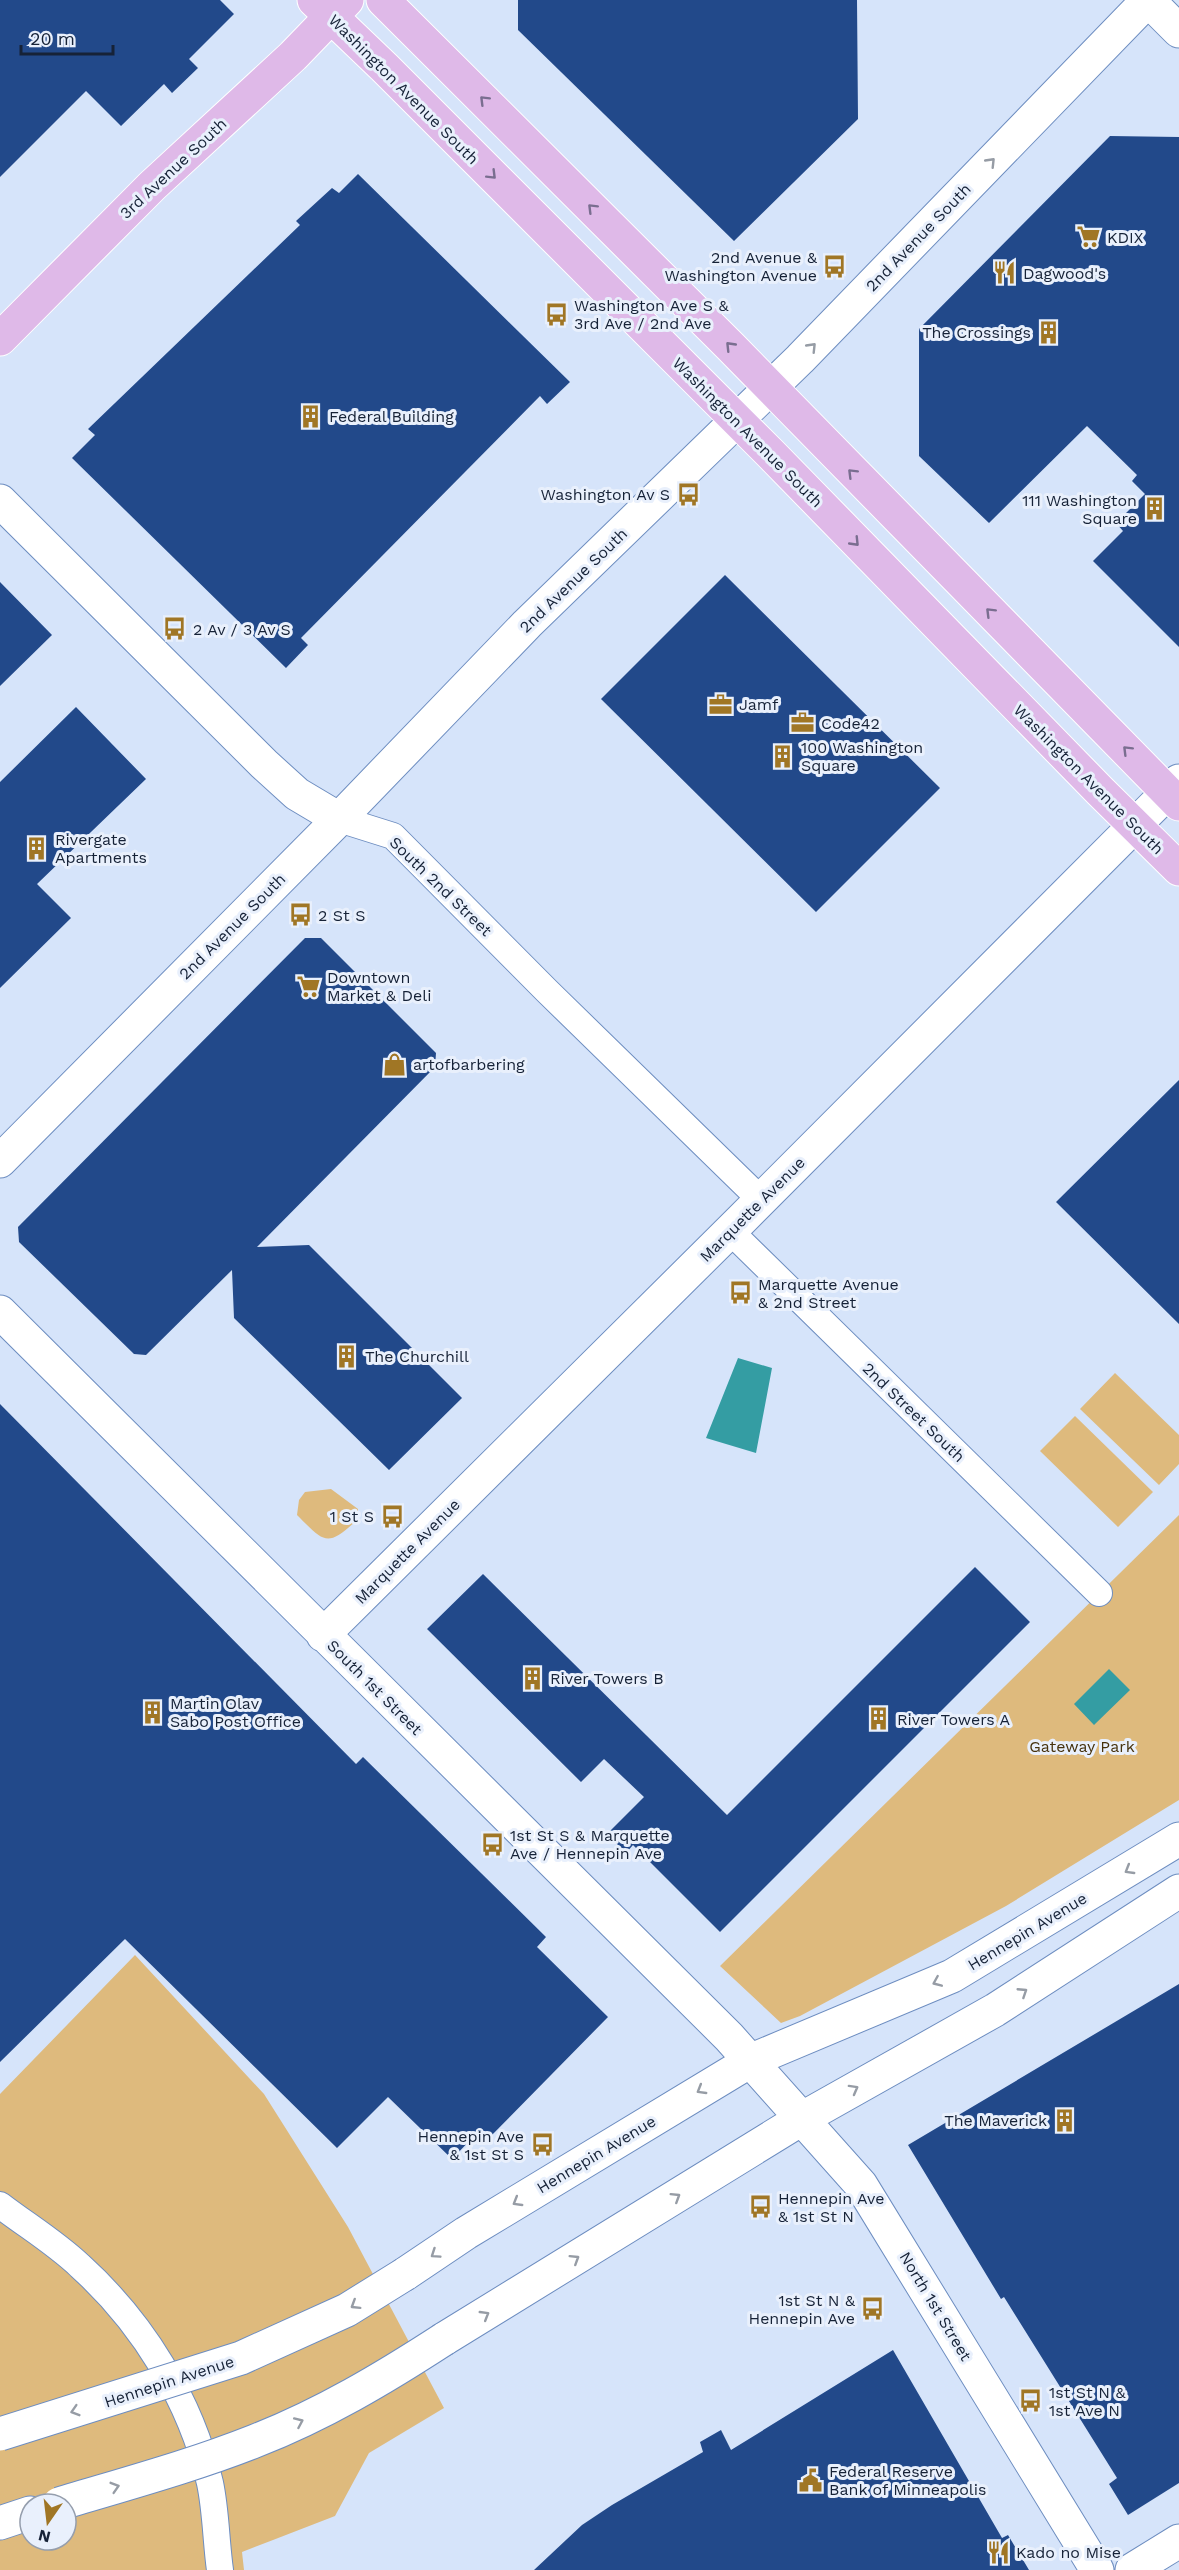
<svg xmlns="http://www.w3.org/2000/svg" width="1179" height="2570" viewBox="0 0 1179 2570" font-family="'Work Sans',sans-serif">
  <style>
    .green { fill: #deba7d; fill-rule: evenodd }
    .water { fill: #349da3 }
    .building { fill: #22498a }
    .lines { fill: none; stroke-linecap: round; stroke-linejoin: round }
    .street-casing { stroke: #6d8dc0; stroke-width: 28 }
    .secondary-casing { stroke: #6d8dc0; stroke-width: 35 }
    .primary-casing { stroke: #fff; stroke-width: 35 }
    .street { stroke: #fff; stroke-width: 26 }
    .secondary { stroke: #fff; stroke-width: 33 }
    .primary { stroke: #dfb9e8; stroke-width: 33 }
    .secondary-bridge-casing { stroke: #6d8dc0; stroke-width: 35; stroke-linecap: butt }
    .secondary-bridge { stroke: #fff; stroke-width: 33 }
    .oneway { stroke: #7a6e90 }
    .oneway2 { stroke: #969ca5 }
    .labels { text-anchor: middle; stroke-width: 6; stroke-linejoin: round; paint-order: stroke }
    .street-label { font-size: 16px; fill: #162237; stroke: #e9f0fc }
    .poi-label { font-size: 16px; fill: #162237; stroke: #e9f0fc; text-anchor: start }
    .park-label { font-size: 16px; fill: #46320d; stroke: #e9f0fc }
  </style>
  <rect width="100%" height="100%" fill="#d6e4fa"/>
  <!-- green -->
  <path class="green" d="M1115,1373L1179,1435V1464L1159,1485L1080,1409Z
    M1075,1416L1153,1492L1118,1527L1040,1451Z
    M331,1489L358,1509V1519C327,1548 325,1543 297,1515L299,1500L305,1492Z
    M1179,1515V1800L1006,1906L800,2016L781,2023L720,1966Z
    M135,1955L264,2094L348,2227L444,2408L369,2453L335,2516L242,2552L244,2570H0V2094ZM30,2504H66V2540H30Z"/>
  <!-- water -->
  <path class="water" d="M738,1358L772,1368L756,1453L706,1438Z
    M1109,1669L1130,1690L1094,1725L1074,1704Z"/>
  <!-- building -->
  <path class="building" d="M0,0H220L234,14L189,59L198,68L172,93L164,84L121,126L86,91L0,177Z
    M518,0H857L858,119L734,241L518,30Z
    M1110,136L1179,137V647L1093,561L1123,531L1116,523L1145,494L1132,481L1137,475L1087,426L989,523L919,456V329Z
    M358,174L570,382L547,404L540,396L301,638L308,645L286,668L72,458L95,435L88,429L300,225L296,221L332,188L339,193Z
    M725,575L940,788L816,912L601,699Z
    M0,582L52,635L0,686Z
    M76,707L146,779L37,884L71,918L0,988V782Z
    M305,938H321L436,1053L435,1067L257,1247L309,1245L462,1398L389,1470L234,1318L232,1270L146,1355L134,1354L19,1242L18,1227Z
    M1179,1080V1324L1056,1202Z
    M0,1404L356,1764L363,1757L546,1937L537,1947L608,2017L488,2139L480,2130L452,2159L388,2097L337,2148L125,1939L0,2062Z
    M975,1567L1030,1622L720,1932L633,1845L626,1853L607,1834L644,1797L604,1759L581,1782L427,1629L483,1574L727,1815Z
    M1179,1984V2483L1128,2515L1109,2484L1117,2478L1004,2297L1001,2299L908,2145Z
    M893,2350L1002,2538L1008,2535L1029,2570H534L582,2525L612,2505L703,2452L700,2442L721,2430L731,2450Z"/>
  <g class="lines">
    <defs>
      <path id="street" d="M339,819L393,836L547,991L761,1200
        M730,1231L1099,1593
        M0,2205C26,2225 56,2243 80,2266C143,2323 191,2401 210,2483C216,2511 216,2542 220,2570"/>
      <path id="secondary" d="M0,501L264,764L297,794L339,819
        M0,1161L339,819L527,624L800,359L1148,0L1179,31
        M0,1312L729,2037L861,2185L1097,2570
        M323,1635L741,1220L1179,781
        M405,2274L466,2233L752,2060L952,1976L1179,1839
        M444,2339L803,2118L995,2010L1179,1891
        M0,2523L30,2513
        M1132,2570L1179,2541"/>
      <path id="primary" d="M314,0L385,68L771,454L1100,791L1179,869
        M383,0L731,347L1179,804
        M0,339L152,186L293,56L347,0"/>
    </defs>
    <!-- street casing -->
    <use href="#street" class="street-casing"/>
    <!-- secondary casing -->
    <use href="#secondary" class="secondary-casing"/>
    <!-- primary casing -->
    <use href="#primary" class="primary-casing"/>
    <!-- street -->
    <use href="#street" class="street"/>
    <!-- secondary -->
    <use href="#secondary" class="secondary"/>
    <!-- primary -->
    <use href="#primary" class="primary"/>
    <defs>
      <path id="secondary-bridge" d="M0,2434L241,2358L347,2310L405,2274
        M59,2504C125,2484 192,2466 255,2441C322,2415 384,2378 444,2339"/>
    </defs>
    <!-- secondary-bridge casing -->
    <use href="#secondary-bridge" class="secondary-bridge-casing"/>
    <!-- secondary-bridge -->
    <use href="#secondary-bridge" class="secondary-bridge"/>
  </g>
  <!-- one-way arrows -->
  <defs><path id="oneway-chevron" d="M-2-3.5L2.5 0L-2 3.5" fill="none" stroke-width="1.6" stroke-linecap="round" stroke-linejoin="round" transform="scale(1.5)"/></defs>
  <g class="oneway">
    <use href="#oneway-chevron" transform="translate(484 100) rotate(-135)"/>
    <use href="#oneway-chevron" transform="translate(492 175) rotate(45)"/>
    <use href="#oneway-chevron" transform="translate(592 208) rotate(-135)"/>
    <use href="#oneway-chevron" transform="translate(730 346) rotate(-134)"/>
    <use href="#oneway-chevron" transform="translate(852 473) rotate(-135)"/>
    <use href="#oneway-chevron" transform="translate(855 542) rotate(46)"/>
    <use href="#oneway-chevron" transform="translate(990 612) rotate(-135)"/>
    <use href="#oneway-chevron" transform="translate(1127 750) rotate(-135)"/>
  </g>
  <g class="oneway2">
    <use href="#oneway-chevron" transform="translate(991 162) rotate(-46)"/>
    <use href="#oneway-chevron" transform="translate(812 347) rotate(-46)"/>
    <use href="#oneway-chevron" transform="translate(1129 1870) rotate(149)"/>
    <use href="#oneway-chevron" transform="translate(937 1982) rotate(157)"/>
    <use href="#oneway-chevron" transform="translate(1023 1992) rotate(-33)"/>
    <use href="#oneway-chevron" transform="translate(854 2089) rotate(-29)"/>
    <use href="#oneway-chevron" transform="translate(701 2090) rotate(149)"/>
    <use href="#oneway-chevron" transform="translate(676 2197) rotate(-32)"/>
    <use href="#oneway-chevron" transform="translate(517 2202) rotate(149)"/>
    <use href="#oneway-chevron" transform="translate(435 2254) rotate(146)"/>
    <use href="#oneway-chevron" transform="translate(575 2259) rotate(-32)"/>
    <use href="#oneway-chevron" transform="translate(355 2305) rotate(148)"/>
    <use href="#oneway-chevron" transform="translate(485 2315) rotate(-31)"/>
    <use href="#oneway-chevron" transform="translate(75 2411) rotate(163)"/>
    <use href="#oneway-chevron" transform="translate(299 2422) rotate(-24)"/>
    <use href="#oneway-chevron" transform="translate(115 2487) rotate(-17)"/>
  </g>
  <!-- icons -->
  <defs>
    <symbol id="supermarket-bare" viewBox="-9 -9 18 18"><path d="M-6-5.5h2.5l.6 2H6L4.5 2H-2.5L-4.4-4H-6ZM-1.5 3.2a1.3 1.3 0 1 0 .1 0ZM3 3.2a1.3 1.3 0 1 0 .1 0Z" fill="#a07625" stroke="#e9f0fc" stroke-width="2.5" paint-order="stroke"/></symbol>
    <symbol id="bus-bare" viewBox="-9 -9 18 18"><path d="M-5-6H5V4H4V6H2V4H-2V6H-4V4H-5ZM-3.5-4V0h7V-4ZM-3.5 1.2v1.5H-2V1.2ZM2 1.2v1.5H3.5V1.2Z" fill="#a07625" stroke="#e9f0fc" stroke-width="2.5" paint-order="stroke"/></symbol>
    <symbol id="restaurant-bare" viewBox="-9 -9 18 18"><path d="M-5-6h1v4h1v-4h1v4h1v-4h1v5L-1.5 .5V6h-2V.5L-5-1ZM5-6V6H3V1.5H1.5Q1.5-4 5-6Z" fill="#a07625" stroke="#e9f0fc" stroke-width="2.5" paint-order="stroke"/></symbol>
    <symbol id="building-bare" viewBox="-9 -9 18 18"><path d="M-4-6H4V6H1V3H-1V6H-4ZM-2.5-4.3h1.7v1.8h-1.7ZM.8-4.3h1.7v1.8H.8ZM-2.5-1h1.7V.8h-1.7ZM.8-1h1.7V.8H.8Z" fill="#a07625" stroke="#e9f0fc" stroke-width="2.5" paint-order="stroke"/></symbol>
    <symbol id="office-bare" viewBox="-9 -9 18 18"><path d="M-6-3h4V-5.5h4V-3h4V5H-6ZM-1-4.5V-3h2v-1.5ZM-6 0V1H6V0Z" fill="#a07625" stroke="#e9f0fc" stroke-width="2.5" paint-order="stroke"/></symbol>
    <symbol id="shop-bare" viewBox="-9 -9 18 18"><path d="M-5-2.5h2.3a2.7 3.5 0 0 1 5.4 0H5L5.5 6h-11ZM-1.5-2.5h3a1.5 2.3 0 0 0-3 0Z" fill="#a07625" stroke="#e9f0fc" stroke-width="2.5" paint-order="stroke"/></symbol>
    <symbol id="civic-bare" viewBox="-9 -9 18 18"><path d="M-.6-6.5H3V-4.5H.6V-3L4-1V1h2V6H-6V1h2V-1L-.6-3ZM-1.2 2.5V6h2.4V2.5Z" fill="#a07625" stroke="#e9f0fc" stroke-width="2.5" paint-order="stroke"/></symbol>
  </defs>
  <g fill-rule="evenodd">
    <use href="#supermarket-bare" x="1072" y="220" width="33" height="33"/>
    <use href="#bus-bare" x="818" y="250" width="33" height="33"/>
    <use href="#restaurant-bare" x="988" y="256" width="33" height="33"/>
    <use href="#bus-bare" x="540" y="298" width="33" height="33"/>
    <use href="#building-bare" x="1032" y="316" width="33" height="33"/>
    <use href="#building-bare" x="294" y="400" width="33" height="33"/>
    <use href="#bus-bare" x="672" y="478" width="33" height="33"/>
    <use href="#building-bare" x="1138" y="492" width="33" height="33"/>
    <use href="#bus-bare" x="158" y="612" width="33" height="33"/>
    <use href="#office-bare" x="704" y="688" width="33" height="33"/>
    <use href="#office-bare" x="786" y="706" width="33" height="33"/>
    <use href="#building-bare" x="766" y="740" width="33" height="33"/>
    <use href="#building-bare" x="20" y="832" width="33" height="33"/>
    <use href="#bus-bare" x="284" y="898" width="33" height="33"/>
    <use href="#supermarket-bare" x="292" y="970" width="33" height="33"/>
    <use href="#shop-bare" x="378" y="1048" width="33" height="33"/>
    <use href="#bus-bare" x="724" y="1276" width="33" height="33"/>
    <use href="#building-bare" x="330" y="1340" width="33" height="33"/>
    <use href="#bus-bare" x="376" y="1500" width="33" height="33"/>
    <use href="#building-bare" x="516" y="1662" width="33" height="33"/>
    <use href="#building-bare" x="136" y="1696" width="33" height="33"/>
    <use href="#building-bare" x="862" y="1702" width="33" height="33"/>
    <use href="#bus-bare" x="476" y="1828" width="33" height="33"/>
    <use href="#building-bare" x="1048" y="2104" width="33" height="33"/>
    <use href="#bus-bare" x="526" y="2128" width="33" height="33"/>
    <use href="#bus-bare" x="744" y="2190" width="33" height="33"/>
    <use href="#bus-bare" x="856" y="2292" width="33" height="33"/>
    <use href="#bus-bare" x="1014" y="2384" width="33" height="33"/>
    <use href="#civic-bare" x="794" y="2464" width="33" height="33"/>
    <use href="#restaurant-bare" x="982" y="2536" width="33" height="33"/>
  </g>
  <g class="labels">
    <!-- street labels -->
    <g class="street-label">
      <text transform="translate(404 89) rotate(45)" y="6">Washington Avenue South</text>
      <text transform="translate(173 168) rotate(-43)" y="6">3rd Avenue South</text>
      <text transform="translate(918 237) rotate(-46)" y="6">2nd Avenue South</text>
      <text transform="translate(748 432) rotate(45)" y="6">Washington Avenue South</text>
      <text transform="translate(573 580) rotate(-44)" y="6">2nd Avenue South</text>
      <text transform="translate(1089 779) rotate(45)" y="6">Washington Avenue South</text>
      <text transform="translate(441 886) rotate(44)" y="6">South 2nd Street</text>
      <text transform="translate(232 926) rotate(-45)" y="6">2nd Avenue South</text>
      <text transform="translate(752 1209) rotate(-45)" y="6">Marquette Avenue</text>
      <text transform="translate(914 1412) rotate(44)" y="6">2nd Street South</text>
      <text transform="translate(407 1551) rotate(-45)" y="6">Marquette Avenue</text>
      <text transform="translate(375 1687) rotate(45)" y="6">South 1st Street</text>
      <text transform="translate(1027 1931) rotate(-31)" y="6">Hennepin Avenue</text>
      <text transform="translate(596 2154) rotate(-31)" y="6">Hennepin Avenue</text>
      <text transform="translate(936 2306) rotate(59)" y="6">North 1st Street</text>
      <text transform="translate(169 2381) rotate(-18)" y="6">Hennepin Avenue</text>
    </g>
    <!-- poi labels -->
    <g class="poi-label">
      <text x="1107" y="243">KDIX</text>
      <text x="817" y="263" text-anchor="end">2nd Avenue &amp;<tspan x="817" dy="18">Washington Avenue</tspan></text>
      <text x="1023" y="279">Dagwood's</text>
      <text x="574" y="311">Washington Ave S &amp;<tspan x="574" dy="18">3rd Ave / 2nd Ave</tspan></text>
      <text x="1031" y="338" text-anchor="end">The Crossings</text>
      <text x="329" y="422">Federal Building</text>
      <text x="670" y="500" text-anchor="end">Washington Av S</text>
      <text x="1137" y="506" text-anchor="end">111 Washington<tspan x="1137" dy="18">Square</tspan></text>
      <text x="193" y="635">2 Av / 3 Av S</text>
      <text x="739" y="710">Jamf</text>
      <text x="821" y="729">Code42</text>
      <text x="801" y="753">100 Washington<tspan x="801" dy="18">Square</tspan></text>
      <text x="55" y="845">Rivergate<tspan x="55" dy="18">Apartments</tspan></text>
      <text x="318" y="921">2 St S</text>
      <text x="327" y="983">Downtown<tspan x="327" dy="18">Market &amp; Deli</tspan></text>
      <text x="413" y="1070">artofbarbering</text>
      <text x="758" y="1290">Marquette Avenue<tspan x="758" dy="18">&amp; 2nd Street</tspan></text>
      <text x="365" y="1362">The Churchill</text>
      <text x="374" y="1522" text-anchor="end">1 St S</text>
      <text x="550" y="1684">River Towers B</text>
      <text x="170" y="1709">Martin Olav<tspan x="170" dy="18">Sabo Post Office</tspan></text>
      <text x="897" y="1725">River Towers A</text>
      <text x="510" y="1841">1st St S &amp; Marquette<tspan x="510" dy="18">Ave / Hennepin Ave</tspan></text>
      <text x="1047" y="2126" text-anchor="end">The Maverick</text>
      <text x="524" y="2142" text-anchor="end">Hennepin Ave<tspan x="524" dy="18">&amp; 1st St S</tspan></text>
      <text x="778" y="2204">Hennepin Ave<tspan x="778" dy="18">&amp; 1st St N</tspan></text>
      <text x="855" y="2306" text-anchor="end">1st St N &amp;<tspan x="855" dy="18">Hennepin Ave</tspan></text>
      <text x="1049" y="2398">1st St N &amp;<tspan x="1049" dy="18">1st Ave N</tspan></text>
      <text x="829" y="2477">Federal Reserve<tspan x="829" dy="18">Bank of Minneapolis</tspan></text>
      <text x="1016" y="2558">Kado no Mise</text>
    </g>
    <!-- park labels -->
    <g class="park-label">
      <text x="1082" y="1752">Gateway Park</text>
    </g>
  </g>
  <!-- north arrow -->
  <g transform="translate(48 2522) rotate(194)"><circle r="28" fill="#e9f0fc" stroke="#959ead" stroke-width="1.5"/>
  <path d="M0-4.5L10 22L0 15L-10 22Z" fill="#a07625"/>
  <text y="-9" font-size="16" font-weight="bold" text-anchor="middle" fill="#162237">N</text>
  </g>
  <!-- scale -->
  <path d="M21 45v9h92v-9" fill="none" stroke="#162237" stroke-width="3"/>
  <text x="30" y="45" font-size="18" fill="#162237" stroke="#e9f0fc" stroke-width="4.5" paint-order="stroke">20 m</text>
</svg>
